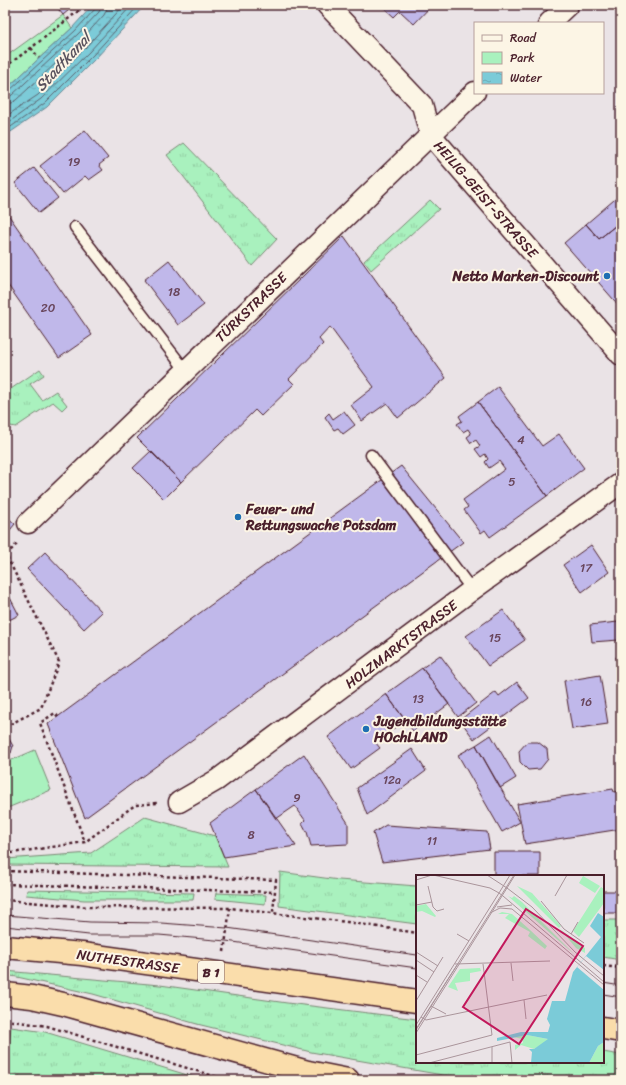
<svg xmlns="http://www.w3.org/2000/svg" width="626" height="1085" viewBox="0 0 626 1085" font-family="Sriracha,sans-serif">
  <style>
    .grass { fill: url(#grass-tufts); stroke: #7a8874 }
    .green { fill: #a9f1be; stroke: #7a8874 }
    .water { fill: url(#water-ripples); stroke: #678693 }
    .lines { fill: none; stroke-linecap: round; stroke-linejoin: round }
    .shore { stroke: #5e6470; stroke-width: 1 }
    .building { fill: #c0b8ea; stroke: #4a1f2b }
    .service-casing { stroke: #4a1f2b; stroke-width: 13 }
    .minor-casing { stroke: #4a1f2b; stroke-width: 23 }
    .trunk-casing { stroke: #4a1f2b; stroke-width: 25 }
    .path { stroke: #4a1f2b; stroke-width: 2.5; stroke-dasharray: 3 3; stroke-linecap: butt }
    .service { stroke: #fcf5e5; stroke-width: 10 }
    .minor { stroke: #fcf5e5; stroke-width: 20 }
    .trunk { stroke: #faddab; stroke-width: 22 }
    .tram { stroke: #4a1f2b; stroke-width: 1 }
    .poi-dot { fill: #1f6fb2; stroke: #fcf5e5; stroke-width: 1.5 }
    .labels { text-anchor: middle; stroke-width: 4; stroke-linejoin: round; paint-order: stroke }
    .number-label { font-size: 12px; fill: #68455b }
    .shield { fill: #fcf5e5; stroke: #7f5f63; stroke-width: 1 }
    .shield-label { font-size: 13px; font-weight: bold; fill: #4a1f2b }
    .street-label { font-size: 14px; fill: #4a1f2b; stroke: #fcf5e5 }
    .poi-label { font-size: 14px; font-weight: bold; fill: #4a1f2b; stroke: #fcf5e5; text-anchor: start }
    .water-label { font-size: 15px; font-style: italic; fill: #59535f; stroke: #fcf5e5 }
    .inset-road { fill: none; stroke: #aa959b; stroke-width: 1 }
    .view { fill: #c2185b; fill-opacity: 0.15; stroke: #c2185b; stroke-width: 2 }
    .inset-edge { fill: none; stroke: #4a1f2b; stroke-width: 2 }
  </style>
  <defs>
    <pattern id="grass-tufts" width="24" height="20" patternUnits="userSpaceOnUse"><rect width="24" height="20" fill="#a9f1be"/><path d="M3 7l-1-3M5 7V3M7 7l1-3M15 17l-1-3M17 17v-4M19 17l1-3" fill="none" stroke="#93cea3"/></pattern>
    <pattern id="water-ripples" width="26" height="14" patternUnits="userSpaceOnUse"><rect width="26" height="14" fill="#7bcbd8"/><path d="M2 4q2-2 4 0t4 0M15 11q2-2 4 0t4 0" fill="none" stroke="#6caeba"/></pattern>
  </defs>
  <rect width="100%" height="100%" fill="#eae3e6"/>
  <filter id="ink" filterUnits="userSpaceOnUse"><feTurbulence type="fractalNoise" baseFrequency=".025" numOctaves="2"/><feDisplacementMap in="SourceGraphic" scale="8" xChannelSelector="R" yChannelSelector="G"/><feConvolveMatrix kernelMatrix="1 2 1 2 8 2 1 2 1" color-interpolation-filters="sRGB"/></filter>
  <g filter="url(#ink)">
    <!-- grass -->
    <path class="grass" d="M184,143L277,239L252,266L167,155Z
      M430,200L439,209L371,270L364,261Z
      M40,369L44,375L30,384L42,400L56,391L67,405L62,410L53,402L16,427L5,425V393Z
      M145,817L215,836L228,867L5,865V859L91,853Z
      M280,872L339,880L417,886V924L279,906Z
      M27,890L194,893L193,900H84L26,895Z
      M216,893L266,895L265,904L215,899Z
      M603,920H621V960L603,957Z
      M5,971L160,985L287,1003L417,1019V1062H603V1052L621,1055V1080H471L311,1052L197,1024L93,994L17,977L5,975Z
      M11,1027L45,1032L204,1080H65L5,1079V1044L9,1045Z"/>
    <!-- green -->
    <path class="green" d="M63,15L72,28L5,90V57Z
      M35,750L51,790L5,809V763Z"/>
    <!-- water -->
    <path class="water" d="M93,5H145L96,58L47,107L5,136V90L72,28Z"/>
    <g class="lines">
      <!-- shore -->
      <path class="shore" d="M5,92L9,91L75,31L95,9L96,5
        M5,97H9L12,95L78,34L99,12L100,9L101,5
        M5,103H11L16,100L82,39L104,15L106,11L107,5
        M5,117L38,95L85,48L124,5
        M5,125L41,99L89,52L132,5
        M5,131L45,103L93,55L139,5"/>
    </g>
    <!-- building -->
    <path class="building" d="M55,5H75L63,15Z
      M381,5H432L414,24L400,11L394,17Z
      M85,130L108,158L99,165L103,170L89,180L85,176L63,194L40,166Z
      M34,168L58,198L39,213L15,183Z
      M621,194V221L599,239L586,224Z
      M5,210L92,335L59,358L5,281Z
      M621,221V308L564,243L586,224L599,239Z
      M344,236L446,378L398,418L387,403L362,421L351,405L374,387L330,327L319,339L323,344L289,379L294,384L261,416L255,410L181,482L137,438Z
      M169,260L204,305L178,325L144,280Z
      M498,387L542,446L559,434L584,468L547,496L478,402Z
      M478,402L547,496L490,537L485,530L481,533L464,510L468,507L463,500L505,469L499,461L489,468L485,462L488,459L485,454L481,457L475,449L480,446L476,440L471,443L467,437L471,434L468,429L463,432L457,424L462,421L459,416Z
      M344,411L355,425L343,434L338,428L334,430L325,417L329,413L333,419Z
      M151,451L181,482L164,499L133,468Z
      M401,466L463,542L85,818L48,724Z
      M5,515L15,524L5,536Z
      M591,545L609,572L582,592L563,565Z
      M45,552L102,612L84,629L27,569Z
      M5,588L19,615L5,622Z
      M503,610L525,640L488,666L466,636Z
      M618,622L619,640L592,642L590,625Z
      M440,655L476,703L458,717L422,668Z
      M621,656V685L616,657Z
      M422,668L449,704L413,731L386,694Z
      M600,675L608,724L572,729L564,681Z
      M517,682L529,698L474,739L460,720L496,692L499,696Z
      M386,694L405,720L375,742L380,748L351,769L328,737Z
      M491,735L516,778L500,788L476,745Z
      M5,737L9,739L13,746L11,753L5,756Z
      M527,742H538L547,749L548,759L540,769L528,770L520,762L519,751Z
      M476,745L520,822L502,832L458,755Z
      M412,749L426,771L367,815L357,788Z
      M304,754L348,823V844L311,846L307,832L302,823L305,820L295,806L276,819L256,789Z
      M256,789L296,846L224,857L210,823Z
      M613,789L614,792L621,791V829L525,844L517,804Z
      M386,825L487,832L490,849L382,862L373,833Z
      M618,844H621V916H618Z
      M494,852H540V876H494Z
      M603,891H618V913H603Z"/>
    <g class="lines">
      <defs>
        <path id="service" d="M75,227L186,371
          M371,455L472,590"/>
        <path id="minor" d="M327,5L422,105L430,134L621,355
          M549,23L568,5
          M28,523L475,92
          M179,802L217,780L472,590L621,483"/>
        <path id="trunk" d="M5,947L82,954L417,1001
          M5,994L32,997L63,1004L308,1072L348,1080
          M603,1028L621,1031"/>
      </defs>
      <!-- service casing -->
      <use href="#service" class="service-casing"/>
      <!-- minor casing -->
      <use href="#minor" class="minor-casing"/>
      <!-- trunk casing -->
      <use href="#trunk" class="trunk-casing"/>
      <!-- path -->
      <path class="path" d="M31,48L39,58
        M5,67L31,48L86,5
        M58,717L55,713L40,723L85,842
        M5,727L41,708L59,662L6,555L19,542
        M5,854L85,842L135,805L158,803
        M5,871L276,880L273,912
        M5,884L275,892
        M5,900L90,907L230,908L347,922L417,933
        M224,952L230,908
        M603,966L621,968
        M5,1020L47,1026L227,1080"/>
      <!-- service -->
      <use href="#service" class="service"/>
      <!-- minor -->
      <use href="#minor" class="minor"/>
      <!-- trunk -->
      <use href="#trunk" class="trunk"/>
      <!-- tram -->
      <path class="tram" d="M5,915L90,922L161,923L227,928L417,955
        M5,926L89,935H159L226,941L417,968
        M603,983L621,986
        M603,994L621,997"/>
    </g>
  </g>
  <!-- markers -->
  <g class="poi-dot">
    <circle cx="607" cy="276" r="4"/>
    <circle cx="238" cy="517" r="4"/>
    <circle cx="366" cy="729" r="4"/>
  </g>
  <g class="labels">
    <!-- number labels -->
    <g class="number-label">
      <text x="74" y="166">19</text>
      <text x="174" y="296">18</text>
      <text x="48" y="312">20</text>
      <text x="521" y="444">4</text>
      <text x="512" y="486">5</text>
      <text x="586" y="572">17</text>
      <text x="495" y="642">15</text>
      <text x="418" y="703">13</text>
      <text x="586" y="706">16</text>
      <text x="392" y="784">12a</text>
      <text x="297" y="802">9</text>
      <text x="251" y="839">8</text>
      <text x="432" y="845">11</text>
    </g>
    <!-- shield labels -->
    <rect class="shield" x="198" y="961" width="26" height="22" rx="3"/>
    <g class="shield-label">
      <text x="211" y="977">B 1</text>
    </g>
    <!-- street labels -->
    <g class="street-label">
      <text transform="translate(486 199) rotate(49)" y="5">HEILIG-GEIST-STRASSE</text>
      <text transform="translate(251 307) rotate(-44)" y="5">TÜRKSTRASSE</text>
      <text transform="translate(401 644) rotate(-37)" y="5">HOLZMARKTSTRASSE</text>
      <text transform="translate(128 961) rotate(8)" y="5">NUTHESTRASSE</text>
    </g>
    <!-- poi labels -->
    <g class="poi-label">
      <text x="599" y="281" text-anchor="end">Netto Marken-Discount</text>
      <text x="246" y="514">Feuer- und<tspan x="246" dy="16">Rettungswache Potsdam</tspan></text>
      <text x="374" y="726">Jugendbildungsstätte<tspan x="374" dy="16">HOchLLAND</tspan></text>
    </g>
    <!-- water labels -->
    <g class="water-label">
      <text transform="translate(63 62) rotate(-47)" y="5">Stadtkanal</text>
    </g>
  </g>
  <!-- overview -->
  <g transform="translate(416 875)">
    <rect width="188" height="188" fill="#eae3e6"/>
    <path d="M167,1L184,11L179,18L163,8ZM101,11L116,18L145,51L143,53ZM185,12L188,14V28L163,62L157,56ZM92,21L96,23L98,21L106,27L159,80ZM86,37L96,39L113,54L131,71L129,74L112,61L114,57L89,43L93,39H82ZM144,54L169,73V78L160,73ZM64,93L65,96L54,98V106L39,108L42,116L32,112L44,94Z" fill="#a9f1be"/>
    <path d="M188,167V188H173L182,171Z" fill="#a9f1be"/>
    <path d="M10,29L20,41L19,42L6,36L0,37V31ZM111,160L132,164V166L118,174L105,170L99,175V170L107,168L106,164L98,162Z" fill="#a9f1be"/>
    <path d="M182,38L188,42V167L182,171L173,188H115L116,177L113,174H118L132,164L111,160L81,166V163L105,157H132L134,150L131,144L136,126H149L157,97L185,62L174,51Z" fill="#7bcbd8"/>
    <path d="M170,81L188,95V115L161,92Z" fill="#eae3e6"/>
    <path class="inset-road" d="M0,5L16,0M12,11L17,32L21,36L28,34M91,13L99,0M91,13L116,32L159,77L188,101M87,21L83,18L94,0M87,21L188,107M139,21L151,0M125,26L148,54L168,68M0,30L16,27M81,32L96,30M74,38L84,33L96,34L188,110M41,59L53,66M155,59L162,47M0,77L22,91M0,85L18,97M95,88L97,106M39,89L134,86M0,100L11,107M108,125L110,144M0,126L27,82M15,131L30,139M5,142L10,145L131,120M0,150L83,18L74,13L17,0M0,154L41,90M0,155L98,0M0,158L91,13L71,0M0,180L76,160L67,89M13,188L94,167L96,188M76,188V172"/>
    <path class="view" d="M110,34L167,71L103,169L47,132Z"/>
    <rect width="188" height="188" class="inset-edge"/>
  </g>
  <!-- margin -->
  <rect width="626" height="1085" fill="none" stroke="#fcf5e5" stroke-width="20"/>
  <rect x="10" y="10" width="606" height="1065" fill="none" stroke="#4a1f2b" stroke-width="1.5" filter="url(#ink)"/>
  <!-- legend -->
  <rect x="474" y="22" width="130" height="72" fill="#fcf5e5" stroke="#b59f9b"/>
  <rect x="482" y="35" width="20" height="6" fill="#fcf5e5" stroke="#b59f9b"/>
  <text x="510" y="42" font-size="12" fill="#4a1f2b">Road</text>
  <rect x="482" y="52" width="20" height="12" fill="#a9f1be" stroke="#b59f9b"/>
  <text x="510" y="62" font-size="12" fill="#4a1f2b">Park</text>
  <rect x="482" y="72" width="20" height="12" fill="url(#water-ripples)" stroke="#b59f9b"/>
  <text x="510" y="82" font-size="12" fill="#4a1f2b">Water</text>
</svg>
